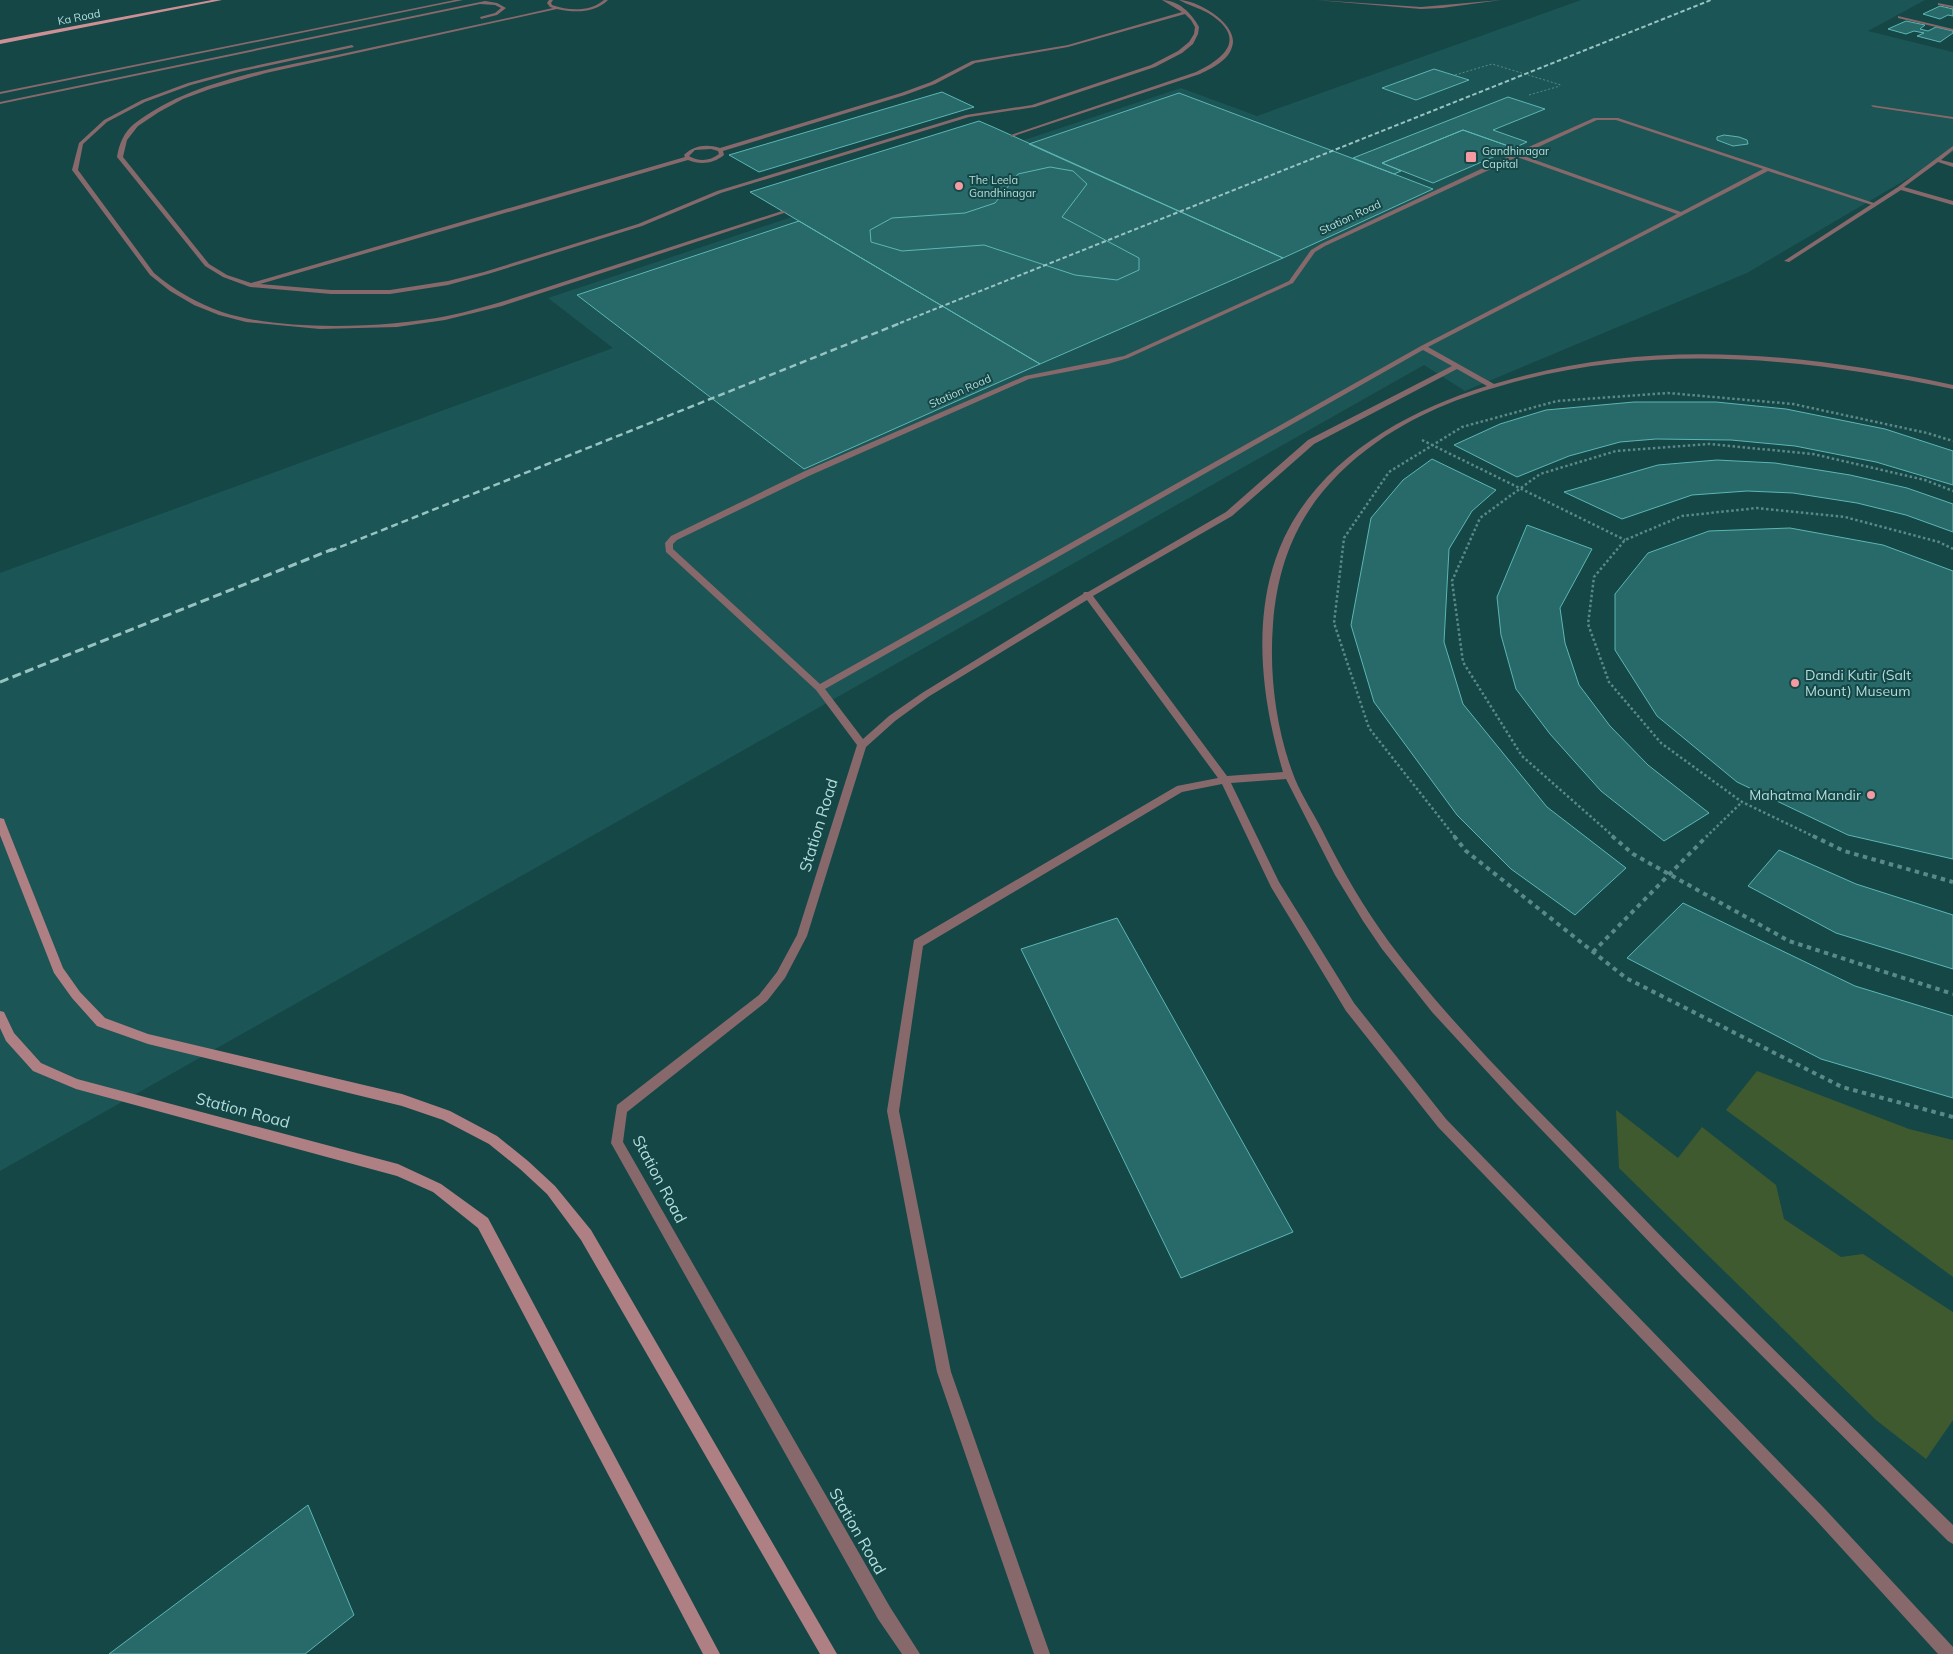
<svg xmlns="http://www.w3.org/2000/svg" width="1953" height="1654" viewBox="0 0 1953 1654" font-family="Mulish,sans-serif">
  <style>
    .built { fill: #1c5555 }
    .green { fill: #405a2f }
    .building { fill: #276a69; stroke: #5cb6b5 }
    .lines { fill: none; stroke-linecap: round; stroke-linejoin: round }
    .path-far2 { stroke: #5a8988; stroke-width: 1; stroke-dasharray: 2 2; stroke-linecap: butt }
    .path-far1 { stroke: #5a8988; stroke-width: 2.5; stroke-dasharray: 2.5 2.5; stroke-linecap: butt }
    .path { stroke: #5a8988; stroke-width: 4; stroke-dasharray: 4.5 4.5; stroke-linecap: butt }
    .lane { fill: #87696b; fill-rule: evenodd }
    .street { fill: #87696b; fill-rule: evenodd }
    .secondary { fill: #af8083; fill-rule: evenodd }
    .primary { fill: #cd9195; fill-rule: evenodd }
    .rail-far2 { stroke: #97c3c2; stroke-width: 2; stroke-dasharray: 4.5 2.5; stroke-linecap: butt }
    .rail-far1 { stroke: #97c3c2; stroke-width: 2.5; stroke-dasharray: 7 4; stroke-linecap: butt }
    .rail { stroke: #97c3c2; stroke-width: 3; stroke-dasharray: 9 4.5; stroke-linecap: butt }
    .poi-dot { fill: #f49aa2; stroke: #154747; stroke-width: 2 }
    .labels { text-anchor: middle; stroke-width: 4; stroke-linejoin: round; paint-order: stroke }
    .far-street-label { font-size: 11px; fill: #b3dddc; stroke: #154747 }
    .far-poi-label { font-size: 11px; fill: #b3dddc; stroke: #154747; text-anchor: start }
    .poi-label { font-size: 14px; fill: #b3dddc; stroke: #154747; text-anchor: start }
    .near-street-label { font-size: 16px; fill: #b3dddc; stroke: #154747 }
  </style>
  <rect width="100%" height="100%" fill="#154747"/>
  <!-- built -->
  <path class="built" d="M1581,0H1925L1868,31L1953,52V152L1747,273L1465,391L1424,365L0,1171V573L613,348L548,298L1181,88L1257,116Z"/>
  <!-- green -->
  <path class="green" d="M1757,1071L1909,1129L1953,1140V1277L1726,1110Z
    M1616,1110L1678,1158L1702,1127L1776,1185L1784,1219L1841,1257L1863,1254L1953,1312V1420L1926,1459L1876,1420L1619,1168Z"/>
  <!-- building -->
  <path class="building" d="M1940,6L1953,9V16L1948,15L1940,19L1923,14Z
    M1906,21L1925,25L1920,29L1928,31L1936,27L1953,31V33L1940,42L1917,36L1924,33L1914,31L1906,34L1888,29Z
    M1434,69L1469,80L1416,100L1382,88Z
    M942,92L974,107L759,172L729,155Z
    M1179,93L1394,174L1433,189L1283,258L1029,144Z
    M1508,97L1545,109L1493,130L1527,142L1514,148L1463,130L1382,163L1401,171L1394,174L1353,158Z
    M979,121L993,127L1283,258L1040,364L750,192Z
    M1463,130L1514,148L1433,183L1382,163Z
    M1724,135L1739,137L1747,140L1748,144L1733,146L1717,140V137Z
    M1050,167L1073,171L1087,184L1062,217L1139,258V270L1117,280L1075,275L984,245L902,251L871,242L870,230L892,218L965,213L995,203L1018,174Z
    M799,221L1040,364L804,469L577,295Z
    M1634,402H1716L1786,409L1885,429L1953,451V485L1876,462L1795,446L1731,440L1656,439L1620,442L1569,456L1517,477L1454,445L1500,424L1546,410Z
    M1432,459L1496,490L1472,511L1449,549L1444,642L1463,704L1547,807L1626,868L1575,915L1511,869L1457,815L1374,702L1351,625L1371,518L1403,480Z
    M1717,460L1775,463L1850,475L1907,488L1953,504V532L1906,515L1857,503L1793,493L1747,491L1692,495L1622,519L1564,492L1658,465Z
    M1527,525L1592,549L1560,608L1565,643L1579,685L1610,726L1648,765L1709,813L1664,841L1601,791L1550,734L1516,689L1501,635L1497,597Z
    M1790,528L1883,545L1953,571V859L1848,835L1737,782L1657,716L1615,650V594L1648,553L1709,531Z
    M1779,850L1856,884L1953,915V969L1836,933L1748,886Z
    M1683,903L1855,986L1953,1016V1098L1821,1059L1627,958Z
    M1117,918L1293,1232L1181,1278L1021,949Z
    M308,1505L354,1615L305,1654H109Z"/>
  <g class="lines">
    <!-- path-far2 -->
    <path class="path-far2" d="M1455,75L1492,64L1561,85
      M1529,95L1560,86"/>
    <!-- path-far1 -->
    <path class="path-far1" d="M1422,440L1625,540
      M1455,837L1369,728L1334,623L1344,538L1389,472L1462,427L1557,401L1668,393L1793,404L1927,433L1953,441
      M1614,837L1522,756L1463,662L1452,581L1480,518L1540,474L1616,451L1709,444L1813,454L1925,480L1953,491
      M1706,837L1742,802
      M1815,837L1742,802L1661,743L1609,682L1588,624L1594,577L1625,540L1682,516L1757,508L1845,517L1939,542L1953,549"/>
    <!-- path -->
    <path class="path" d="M1454,836L1466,851L1626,978L1842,1087L1953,1117
      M1612,836L1633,854L1789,941L1953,994
      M1813,836L1844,851L1953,882
      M1593,952L1707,836"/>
    <!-- lane -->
    <path class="lane" d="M455,0H463L0,94V92Z
      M549,0H553L551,3L552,5C569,11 590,12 604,0H608C595,13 575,13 557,9L266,73L210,89L183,99L159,112L138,126L127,140L123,157L209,264L227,275L251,283L685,157L684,155C694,145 707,144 720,148L901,93L931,82L972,61L1068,45L1182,12L1162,0C1179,0 1192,14 1199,27L1198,34L1193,44L1182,53L1155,67L1035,107L969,117L721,193L642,226L488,274L448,285L390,294H331L250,287L223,277L205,266L117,157C119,144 124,132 134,124C189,81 271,69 337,55C409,39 481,24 553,8L550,7L547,3ZM1185,14L1191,20L1195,27L1194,34L1189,42L1178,51L1151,65L1032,105L966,115L717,191L638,224L484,272L448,281L390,290H331L260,284L688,160C700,165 713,164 724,155L723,151L905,95L935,84L975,63L1068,47ZM711,149L718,151L719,154C710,161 699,162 689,156L695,150Z
      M1179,0C1198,0 1240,25 1232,47C1228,61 1212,68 1200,74L1011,137V135L1196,72C1227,57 1247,37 1208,13C1199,8 1188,5 1179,0Z
      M1316,0L1421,7L1501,0L1442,8L1421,9Z
      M485,1L497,3L506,8L497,15L481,19L480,17L495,13L501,8L495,5L480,4L0,104V102Z
      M352,45L354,47L239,72L191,85L145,102L107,122L83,144L78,170L154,273C174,290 197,303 222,312C282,332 386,328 447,316C501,304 553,285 606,268C665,249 723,230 782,211L787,212L502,306L445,320L397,327L320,329L246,322L219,315L194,305L170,291L150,275L72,170L79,143L104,120L142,100L188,83L236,70Z
      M1594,118H1618L1877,204L1872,205L1768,171L1428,347L1494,384C1649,337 1797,352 1953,385V389C1808,359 1667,343 1522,380C1471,393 1421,411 1377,442C1312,488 1279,544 1273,624C1269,675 1276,731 1295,779C1303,798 1314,814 1323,832C1342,870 1364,908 1389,942C1458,1034 1543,1114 1623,1197C1731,1309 1842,1417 1953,1525V1544L1948,1541L1683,1277L1514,1101L1432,1012L1382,949L1363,921L1335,875L1286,779L1231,783L1279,882L1354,1003L1446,1119L1824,1508L1953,1647V1654H1938L1814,1518L1438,1127L1346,1011L1271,887L1222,784L1182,792L923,946L899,1111L951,1372L1050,1654H1034L937,1372L887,1111L914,940L1177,786L1218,778L1087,600L928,697L895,721L866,747L807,936L785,978L767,1001L627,1112L623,1142L890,1607L920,1654H902L878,1619L611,1143L617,1105L759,995L777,972L797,935L857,745L816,690L666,552L665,543L671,536L805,471L1025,376L1124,356L1289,281L1311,250L1321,244L1513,154ZM1597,120H1616L1763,169L1681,212L1521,155ZM1517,157L1677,214L1421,346L820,684L673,549V544L677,540L811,475L1029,379L1108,364L1128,358L1293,283L1315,252L1325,246ZM1423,350L1452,366L1308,440L1226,512L1088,592H1084L1083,594L922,693L889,716L863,739L825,689ZM1457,369L1487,386C1406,411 1322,458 1284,538C1250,611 1261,698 1283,772L1227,776L1093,596L1232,516L1314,444Z"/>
    <!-- street -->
    <path class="street" d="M1938,3L1953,6V8L1938,5Z
      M1898,16L1953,29V31L1898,18Z
      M1871,105L1953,117V119L1873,107Z
      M1953,146V150L1941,160L1953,163V167L1938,162L1904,187L1953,201V205L1901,190L1789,262L1784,261L1898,187Z"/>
    <!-- secondary -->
    <path class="secondary" d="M0,818L4,819L5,822L63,968L80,992L105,1018L148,1034L402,1094L450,1111L497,1136L528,1161L555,1186L591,1230L837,1654H820L581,1240L547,1194L520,1169L489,1144L443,1120L402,1106L148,1044L97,1026L72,998L54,973L0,835Z
      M0,1011L4,1012L14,1033L41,1063L77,1079L398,1164L441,1184L488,1218L720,1654H703L478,1228L433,1192L397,1176L76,1089L33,1071L6,1041L0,1028Z"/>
    <!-- primary -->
    <path class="primary" d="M212,0H222L0,44V40Z"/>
    <!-- rail-far2 -->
    <path class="rail-far2" d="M900,323L1711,0"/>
    <!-- rail-far1 -->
    <path class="rail-far1" d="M330,551L903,322"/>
    <!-- rail -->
    <path class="rail" d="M0,682L333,549"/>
  </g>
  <!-- markers -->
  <g class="poi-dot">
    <rect x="1465" y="151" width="12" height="12" rx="2.5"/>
    <circle cx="959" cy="186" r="5"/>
    <circle cx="1795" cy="683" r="5"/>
    <circle cx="1871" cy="795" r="5"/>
  </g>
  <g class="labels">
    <!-- far-street labels -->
    <g class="far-street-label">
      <text transform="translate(79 17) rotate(-11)" y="4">Ka Road</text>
      <text transform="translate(1350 217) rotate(-25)" y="4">Station Road</text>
      <text transform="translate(960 391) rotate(-24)" y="4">Station Road</text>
    </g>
    <!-- far-poi labels -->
    <g class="far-poi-label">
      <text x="1482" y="155">Gandhinagar<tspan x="1482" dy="13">Capital</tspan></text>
      <text x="969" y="184">The Leela<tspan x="969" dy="13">Gandhinagar</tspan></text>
    </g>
    <!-- poi labels -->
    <g class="poi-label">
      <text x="1805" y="680">Dandi Kutir (Salt<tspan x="1805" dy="16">Mount) Museum</tspan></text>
      <text x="1861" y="800" text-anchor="end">Mahatma Mandir</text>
    </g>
    <!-- near-street labels -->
    <g class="near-street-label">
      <text transform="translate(818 825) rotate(-73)" y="6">Station Road</text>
      <text transform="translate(243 1110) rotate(15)" y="6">Station Road</text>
      <text transform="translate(660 1179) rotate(62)" y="6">Station Road</text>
      <text transform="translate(858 1531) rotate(60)" y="6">Station Road</text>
    </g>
  </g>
</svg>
